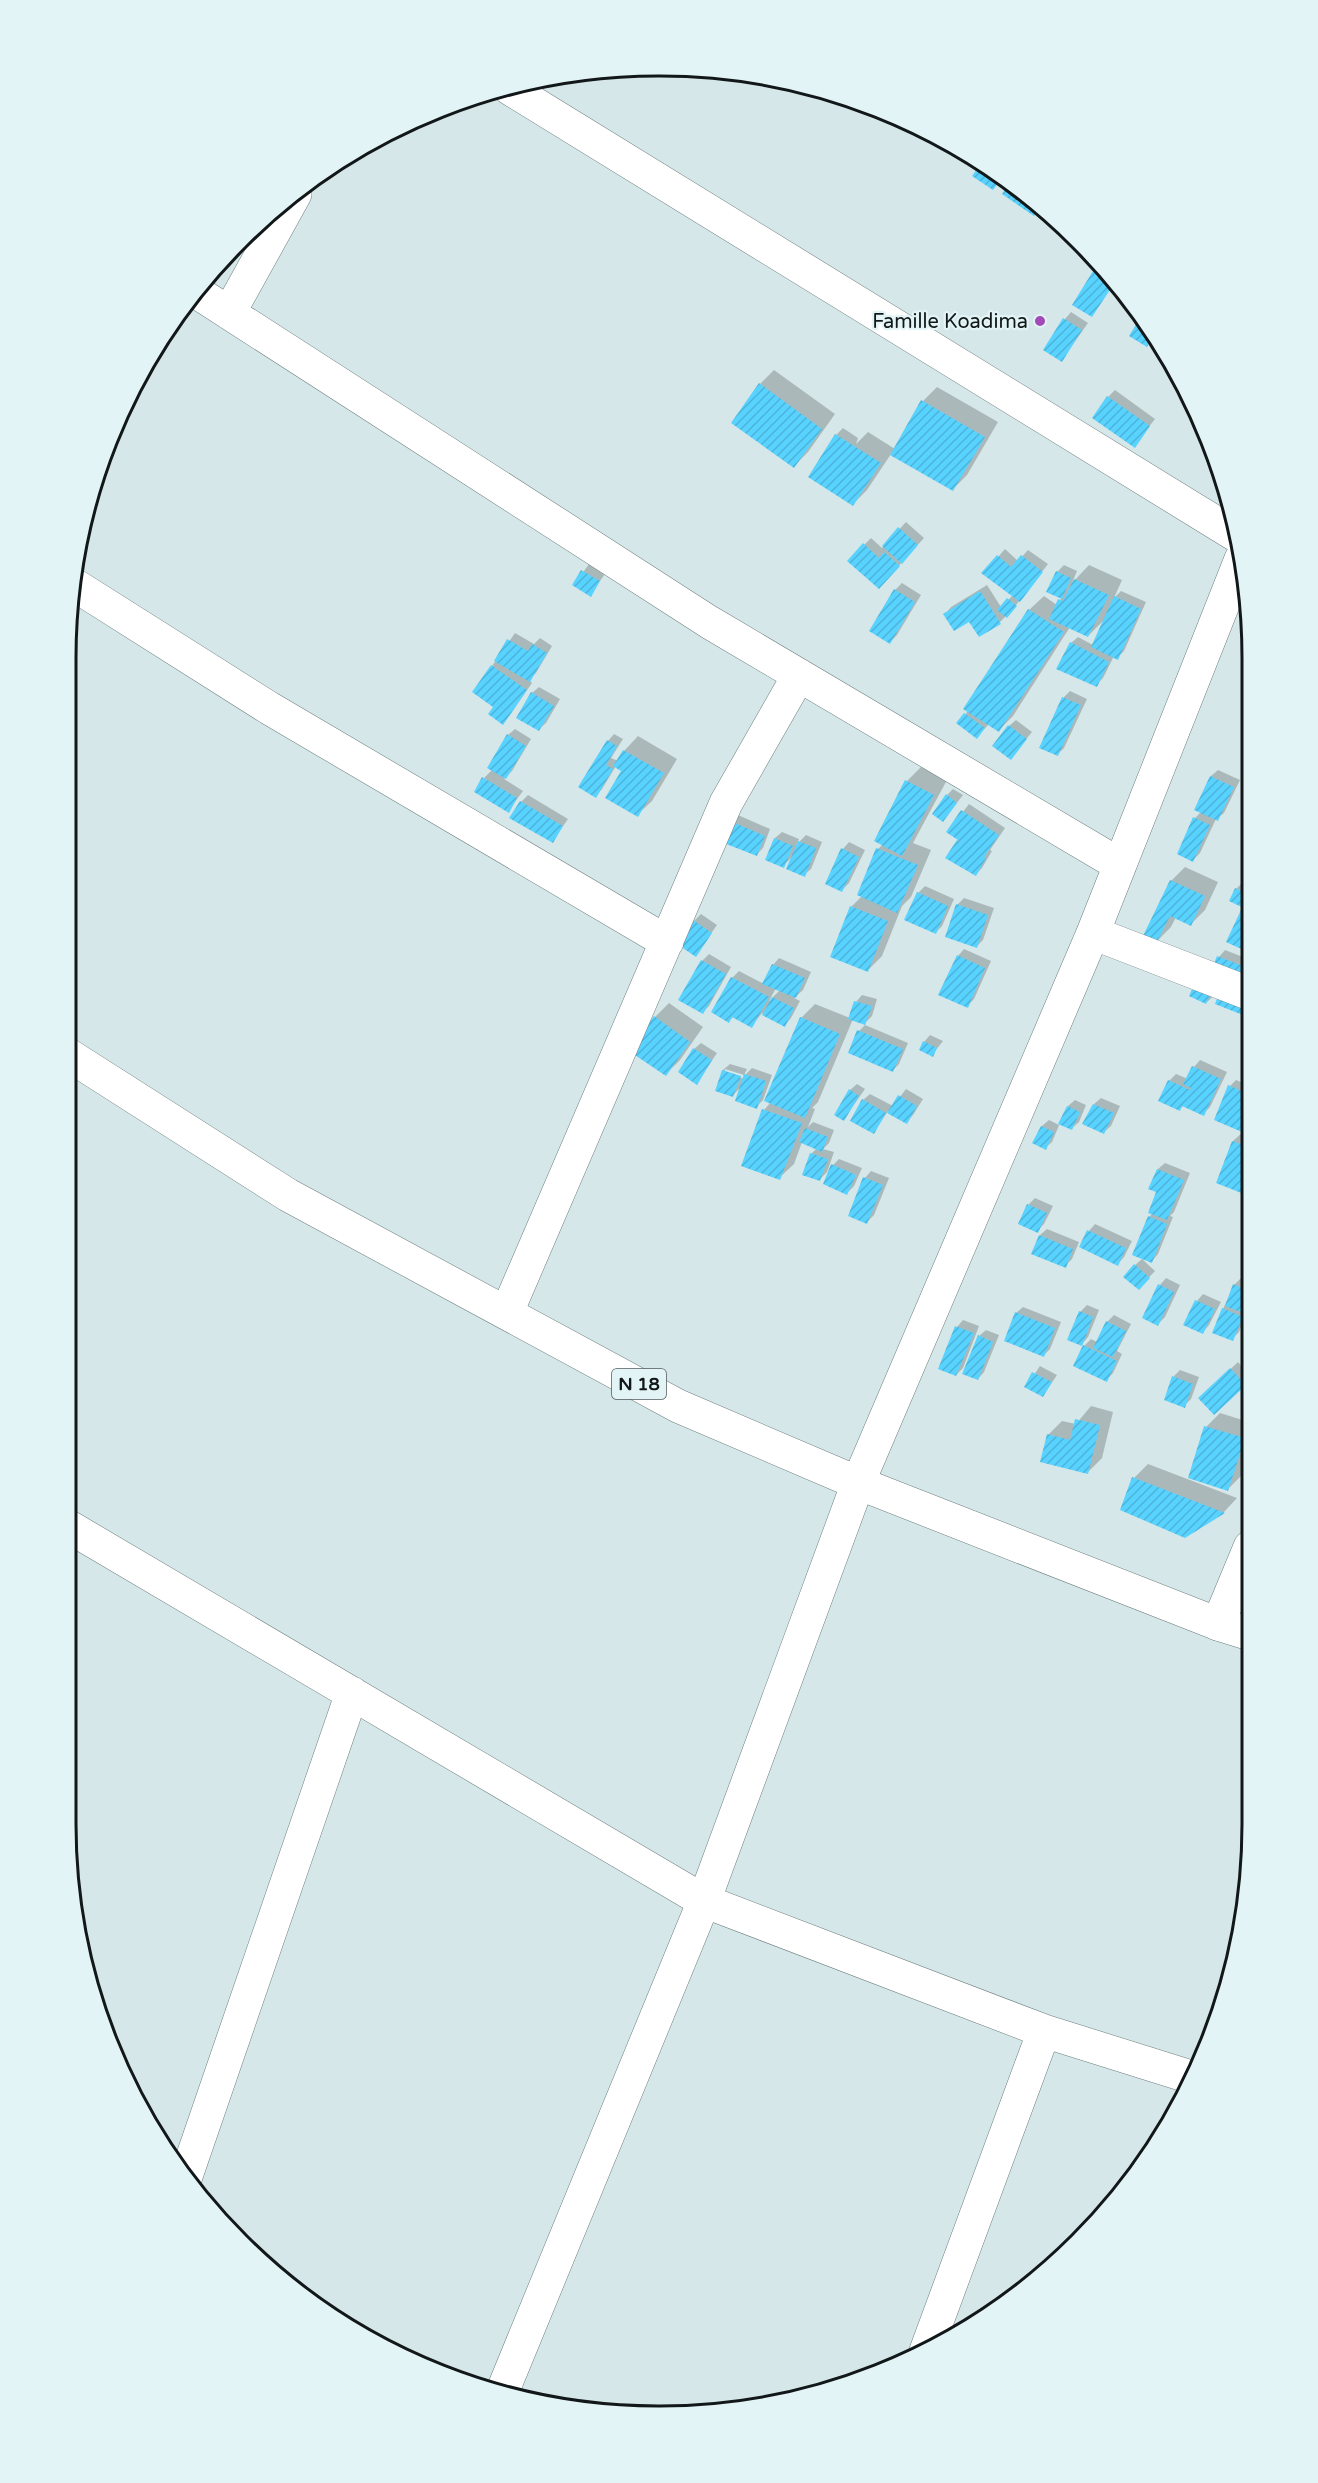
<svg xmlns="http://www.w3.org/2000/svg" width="1318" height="2483" viewBox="0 0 1318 2483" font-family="'Varela Round',sans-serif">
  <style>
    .shadow { fill: #0003; fill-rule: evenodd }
    .building { fill: url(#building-hatch) }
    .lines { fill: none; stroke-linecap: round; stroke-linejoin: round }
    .street-casing { stroke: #708082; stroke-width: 34 }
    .primary-casing { stroke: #708082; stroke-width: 34 }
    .street { stroke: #fff; stroke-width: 33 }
    .primary { stroke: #fff; stroke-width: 33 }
    .poi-dot { fill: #a24bb8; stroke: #e2f4f5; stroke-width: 2 }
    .labels { text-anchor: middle; stroke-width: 4.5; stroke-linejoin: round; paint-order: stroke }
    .shield { fill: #e2f4f5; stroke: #505a5b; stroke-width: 1.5 }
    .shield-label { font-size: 18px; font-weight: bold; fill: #121819 }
    .poi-label { font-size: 20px; fill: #121819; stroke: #e2f4f5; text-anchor: end }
    .rim { fill: none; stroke: #121819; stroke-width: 3 }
  </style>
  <defs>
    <pattern id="building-hatch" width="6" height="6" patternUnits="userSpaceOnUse" patternTransform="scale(1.5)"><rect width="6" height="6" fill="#58d2ff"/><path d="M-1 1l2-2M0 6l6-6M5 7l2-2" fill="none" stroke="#4cb4da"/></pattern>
  </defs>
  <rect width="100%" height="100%" fill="#d5e7e8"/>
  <!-- shadow -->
  <path class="shadow" d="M1098,268L1113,285L1092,316L1094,272Z
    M1071,312L1088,323L1062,360L1065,319Z
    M1142,318L1155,335L1147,345Z
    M774,370L835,414L808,452L794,466L760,384Z
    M937,387L998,422L967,475L953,489L891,454L867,490L853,504L836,435L843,428L858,438L856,444L868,432L895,449L923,401Z
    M1115,390L1155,419L1134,446L1108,397Z
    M906,522L924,538L885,581L849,560L871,538L882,548Z
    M1005,549L1018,561L1028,550L1048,564L1013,609L1000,622L970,620L945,614L951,607L987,585L1001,607L1013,595L984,573Z
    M589,564L605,574L590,595L574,585Z
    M1064,565L1077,571L1072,583L1089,565L1122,580L1114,598L1121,591L1146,602L1124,651L1117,658L1114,656L1103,678L1096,685L1071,643L1078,637L1093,645L1105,619L1088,636L1070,627L1013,716L999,730L989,724L977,737L958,723L968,711L1029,610L1044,596L1057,605L1062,597L1057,572Z
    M902,583L921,595L897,635L890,642L871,630L895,590Z
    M515,633L534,644L540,638L552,646L536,673L529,680L532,683L509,716L495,707L492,666Z
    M539,687L560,699L546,723L539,729L532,693Z
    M1070,691L1087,699L1064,748L1058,754L1063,698Z
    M1016,720L1032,732L1011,758L1009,726Z
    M515,729L531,739L512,771L504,779L523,791L508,811L484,778L492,770L508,735Z
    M614,734L623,739L611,758L618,761L624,751L638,736L677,759L652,801L637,815L623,770L616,766L602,789L596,796L608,741Z
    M921,767L947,780L913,843L931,850L911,897L902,906L882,956L868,970L851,907L862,896L858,895L878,849L883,844L907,781Z
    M1218,770L1240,780L1224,813L1216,819L1200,853L1193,860L1195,818L1201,812L1196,809L1211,776Z
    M953,789L963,795L949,813L947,795Z
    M528,795L568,819L552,842L521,802Z
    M969,804L1005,828L990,850L992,851L982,868L975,875L947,858L959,838L948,831Z
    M738,815L770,829L763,848L756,855L723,841Z
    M782,832L799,839L796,845L806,835L822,842L811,869L804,875L793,856L783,866L767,859L775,838Z
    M849,842L865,850L849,883L842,890L827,883L843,849Z
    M1185,867L1218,882L1205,910L1191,924L1176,917L1171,927L1157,941L1171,881Z
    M1243,882L1248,884V950L1242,911L1246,907L1236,889Z
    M925,886L954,899L942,926L936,932L918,893Z
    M964,898L994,908L983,940L976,947L957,905Z
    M701,914L717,925L696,955L694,921Z
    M964,949L991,961L974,999L967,1006L958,956Z
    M1225,950L1248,959V1007L1242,1013L1224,986L1206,1003L1212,972L1219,957Z
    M709,954L731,967L709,1006L702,1013V961Z
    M779,958L811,972L803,990L794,998L800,1001L791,1018L785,1025L762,1013L752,1026L734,1016L729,1021L732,978L739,971L764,984L773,965ZM776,988L780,990L769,1001Z
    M862,995L877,999L872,1016L865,1023L853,1019L818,1102L812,1108L815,1109L808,1127L813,1122L834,1130L829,1143L823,1149L834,1152L827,1172L820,1179L811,1154L817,1148L802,1142L794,1164L779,1178L764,1110L771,1102L801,1018L815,1004L850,1018L856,1002Z
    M669,1003L703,1027L680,1060L666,1074L655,1017Z
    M865,1025L908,1043L899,1064L893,1070L859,1031Z
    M930,1035L943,1041L932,1055L924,1042Z
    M701,1043L717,1053L697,1083L694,1049Z
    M1200,1060L1227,1072L1210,1107L1203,1114L1184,1105L1179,1110L1169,1081L1176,1074L1188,1079L1194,1067Z
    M730,1064L747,1069L744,1075L725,1069V1072L747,1080L745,1075L752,1068L772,1075L763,1100L756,1107L742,1086L733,1095L716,1090L723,1070Z
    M1236,1080L1248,1085L1249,1123L1245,1126L1249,1128V1194L1218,1182L1233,1141L1244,1131L1216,1120L1230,1086Z
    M857,1084L865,1089L844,1119L850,1090Z
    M906,1089L923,1099L913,1115L907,1122L888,1111L874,1132L863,1100L870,1094L893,1106Z
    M1101,1098L1120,1106L1111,1126L1104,1132L1094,1104Z
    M1075,1100L1086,1105L1079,1122L1072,1128L1060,1123L1052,1142L1045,1148L1042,1126L1049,1120L1059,1125L1068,1106Z
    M839,1159L862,1168L854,1186L847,1193L833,1165Z
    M1165,1163L1190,1173L1174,1212L1170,1216L1173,1217L1158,1254L1152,1261L1149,1217L1153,1213L1158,1191L1150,1188L1158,1169Z
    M871,1171L889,1178L874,1215L867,1222L865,1178Z
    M1035,1198L1053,1206L1044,1224L1037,1231L1020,1223L1029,1204Z
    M1095,1224L1132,1241L1124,1257L1118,1264L1089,1231Z
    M1047,1229L1079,1242L1072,1259L1065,1266L1040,1235Z
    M1142,1259L1155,1271L1139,1288L1135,1265Z
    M1249,1275V1313L1247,1312L1239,1332L1232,1339L1223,1309L1234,1285L1241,1278L1247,1281Z
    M1166,1278L1180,1285L1165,1317L1158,1324L1160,1285Z
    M1203,1294L1221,1302L1209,1325L1203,1332L1197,1301Z
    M1087,1305L1099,1310L1088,1337L1082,1344L1080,1312Z
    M1023,1307L1061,1322L1050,1349L1043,1356L1016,1313Z
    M1114,1315L1131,1324L1117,1351L1122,1354L1113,1373L1106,1380L1084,1346L1091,1339L1097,1342L1107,1322Z
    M963,1320L979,1326L963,1368L956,1375L940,1368L957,1327Z
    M986,1330L999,1335L984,1372L978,1379L979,1336Z
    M1238,1362L1249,1375V1380L1214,1413L1200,1398Z
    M1040,1366L1057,1375L1043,1396L1026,1387Z
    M1180,1370L1199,1377L1191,1399L1184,1406L1173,1377Z
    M1091,1406L1113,1412L1102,1458L1088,1472L1048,1435L1062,1421L1076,1424Z
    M1220,1413L1249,1422L1250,1451L1242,1475L1228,1489L1206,1427Z
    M1148,1464L1237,1498L1224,1512L1185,1536L1134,1478Z"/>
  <!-- building -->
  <path class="building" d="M979,166L1000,180L993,190L972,176Z
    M1008,185L1040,206L1034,216L1002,194Z
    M1093,271L1113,285L1092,317L1072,305Z
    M1141,316L1154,334L1147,347L1129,336Z
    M1063,318L1082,330L1062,362L1043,350Z
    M759,383L822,429L794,468L731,423Z
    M1107,396L1150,426L1135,448L1092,418Z
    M921,400L985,437L953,491L890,455Z
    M835,434L881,463L853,506L808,477Z
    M898,527L918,545L902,564L882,546Z
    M863,543L879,558L884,552L900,566L879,589L847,561Z
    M997,555L1011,567L1021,555L1043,572L1020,602L981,573Z
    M581,570L600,581L591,597L572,585Z
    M1056,571L1071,578L1062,599L1046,592Z
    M1074,579L1109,595L1088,637L1049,619L1058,599L1063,601Z
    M894,589L915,602L890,644L869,631Z
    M980,591L1001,624L979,637L969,622L954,631L943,614Z
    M1114,596L1141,609L1118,660L1091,647Z
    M1007,598L1017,606L1007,618L997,610Z
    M1028,609L1064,632L999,732L963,709Z
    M507,639L528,651L532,644L547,653L530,682L494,661Z
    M1070,642L1109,662L1097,687L1056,669Z
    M491,665L527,690L503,725L488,714L493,707L472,692Z
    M531,692L554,706L539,731L516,718Z
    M1062,697L1081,705L1058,756L1039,748Z
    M964,713L985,728L977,739L956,723Z
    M1008,725L1027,739L1011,760L992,746Z
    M507,734L526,746L506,779L487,768Z
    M607,740L617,746L606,765L613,769L596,798L578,787Z
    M623,750L664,773L638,817L605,798L621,771L613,766Z
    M1210,776L1234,787L1218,821L1194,810Z
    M482,777L517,798L509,813L474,792Z
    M905,780L934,795L902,856L874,841Z
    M946,794L957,803L943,822L932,814Z
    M520,801L563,826L553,843L509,818Z
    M961,810L999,835L984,857L986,858L976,876L945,858L957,840L964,844L946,832Z
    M1193,817L1210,825L1193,862L1177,854Z
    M730,821L765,836L757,856L721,842Z
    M774,838L793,846L784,868L765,860Z
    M798,841L816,848L805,877L786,869Z
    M841,848L859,857L842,892L825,884Z
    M876,848L918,865L897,913L857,895Z
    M1170,880L1205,896L1191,926L1170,916L1157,942L1143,936Z
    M1235,888L1248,894V910L1229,901Z
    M917,892L948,906L936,934L904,920Z
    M956,904L988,915L977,948L945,937Z
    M850,906L888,921L868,972L830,957Z
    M1241,910L1248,914V952L1226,942Z
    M693,920L712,933L696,957L677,944Z
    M957,955L985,968L968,1008L938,995Z
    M1217,956L1248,968V991L1209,976Z
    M701,960L726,974L703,1014L678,1000Z
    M772,964L805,978L796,998L762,984Z
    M1198,975L1216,983L1206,1004L1189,996Z
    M731,977L769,997L752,1028L732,1017L729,1023L711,1012Z
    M1222,985L1248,1001L1243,1015L1215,1004Z
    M772,997L794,1008L785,1027L762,1015Z
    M854,1001L872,1006L865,1025L848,1019Z
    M654,1016L690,1042L666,1076L629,1051Z
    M800,1017L840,1034L805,1118L764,1101Z
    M857,1030L903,1049L893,1072L848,1053Z
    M1248,1040V1058L1241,1055Z
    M923,1041L937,1048L933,1057L919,1050Z
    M693,1048L712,1060L697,1085L678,1072Z
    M1192,1066L1221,1079L1204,1116L1182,1106L1180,1111L1158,1101L1168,1080L1190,1090L1191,1088L1183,1084Z
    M722,1070L741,1076L733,1097L715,1091Z
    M744,1074L766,1081L757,1109L735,1101Z
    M1228,1085L1248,1094V1116L1242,1132L1214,1120Z
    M849,1089L859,1096L844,1121L834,1115Z
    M898,1095L917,1106L907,1124L887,1113Z
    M862,1099L886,1113L874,1134L850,1121Z
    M1093,1104L1114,1113L1104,1134L1082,1124Z
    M1067,1106L1080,1112L1072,1130L1058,1124Z
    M762,1109L802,1123L780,1180L741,1166Z
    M1041,1126L1054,1132L1046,1150L1032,1143Z
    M805,1128L828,1137L822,1152L799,1142Z
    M1232,1141L1249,1147V1196L1216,1183Z
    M810,1153L828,1159L820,1181L802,1175Z
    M831,1164L856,1175L847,1195L823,1184Z
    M1157,1169L1184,1180L1167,1220L1148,1213L1156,1192L1148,1189Z
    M863,1177L883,1185L867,1224L848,1216Z
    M1027,1204L1047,1213L1038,1233L1018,1224Z
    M1148,1216L1167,1224L1152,1263L1132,1255Z
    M1087,1230L1126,1248L1118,1266L1079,1247Z
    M1039,1235L1073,1249L1066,1268L1031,1254Z
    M1134,1264L1150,1278L1139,1290L1123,1277Z
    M1249,1271V1315L1225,1306L1233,1284L1242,1288Z
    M1158,1284L1174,1292L1158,1326L1142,1318Z
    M1195,1300L1215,1309L1203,1334L1183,1325Z
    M1222,1308L1243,1317L1233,1341L1212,1333Z
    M1079,1311L1093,1317L1082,1346L1067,1340Z
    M1015,1312L1055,1328L1044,1357L1004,1341Z
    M1106,1321L1126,1331L1113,1357L1093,1348Z
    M955,1326L974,1333L956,1376L938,1369Z
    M978,1335L993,1342L978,1380L962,1374Z
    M1083,1345L1117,1361L1107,1382L1073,1366Z
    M1230,1368L1246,1385L1214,1415L1198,1398Z
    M1032,1372L1052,1382L1043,1397L1024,1387Z
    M1172,1376L1193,1384L1185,1408L1164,1400Z
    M1075,1419L1100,1425L1088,1474L1040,1462L1047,1434L1070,1440Z
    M1204,1426L1245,1438L1228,1491L1188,1478Z
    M1132,1477L1225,1513L1185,1538L1120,1510Z"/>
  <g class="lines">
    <defs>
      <path id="street" d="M509,88L1234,534
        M195,291L709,622L1120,865
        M229,313L295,194
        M73,584L269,708L667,942
        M1093,933L1248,993
        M507,1312L726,803L799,675
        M66,1525L704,1901L1044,2031L1194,2078
        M1218,1624L1250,1547
        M185,2179L352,1693
        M926,2351L1044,2031
        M501,2395L704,1901L858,1483L1093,933L1241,559"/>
      <path id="primary" d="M67,1054L288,1195L678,1406L858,1483L1218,1624L1250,1634"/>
    </defs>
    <!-- street casing -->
    <use href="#street" class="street-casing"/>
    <!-- primary casing -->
    <use href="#primary" class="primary-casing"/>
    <!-- street -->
    <use href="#street" class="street"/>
    <!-- primary -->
    <use href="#primary" class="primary"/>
  </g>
  <!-- markers -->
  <circle class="poi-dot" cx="1040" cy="321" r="6"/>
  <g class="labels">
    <!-- shield labels -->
    <rect class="shield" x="612" y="1369" width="54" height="30" rx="4.5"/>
    <g class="shield-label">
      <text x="639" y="1390">N 18</text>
    </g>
    <!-- poi labels -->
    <g class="poi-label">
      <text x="1028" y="328">Famille Koadima</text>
    </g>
  </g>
  <!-- crop -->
  <path d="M0 0H1318V2483H0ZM658 76H660A582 582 0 0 1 1242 658V1824A582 582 0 0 1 660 2406H658A582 582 0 0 1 76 1824V658A582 582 0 0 1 658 76Z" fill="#e2f4f5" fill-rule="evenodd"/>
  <path class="rim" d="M658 76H660A582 582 0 0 1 1242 658V1824A582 582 0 0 1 660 2406H658A582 582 0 0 1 76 1824V658A582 582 0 0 1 658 76Z"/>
</svg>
